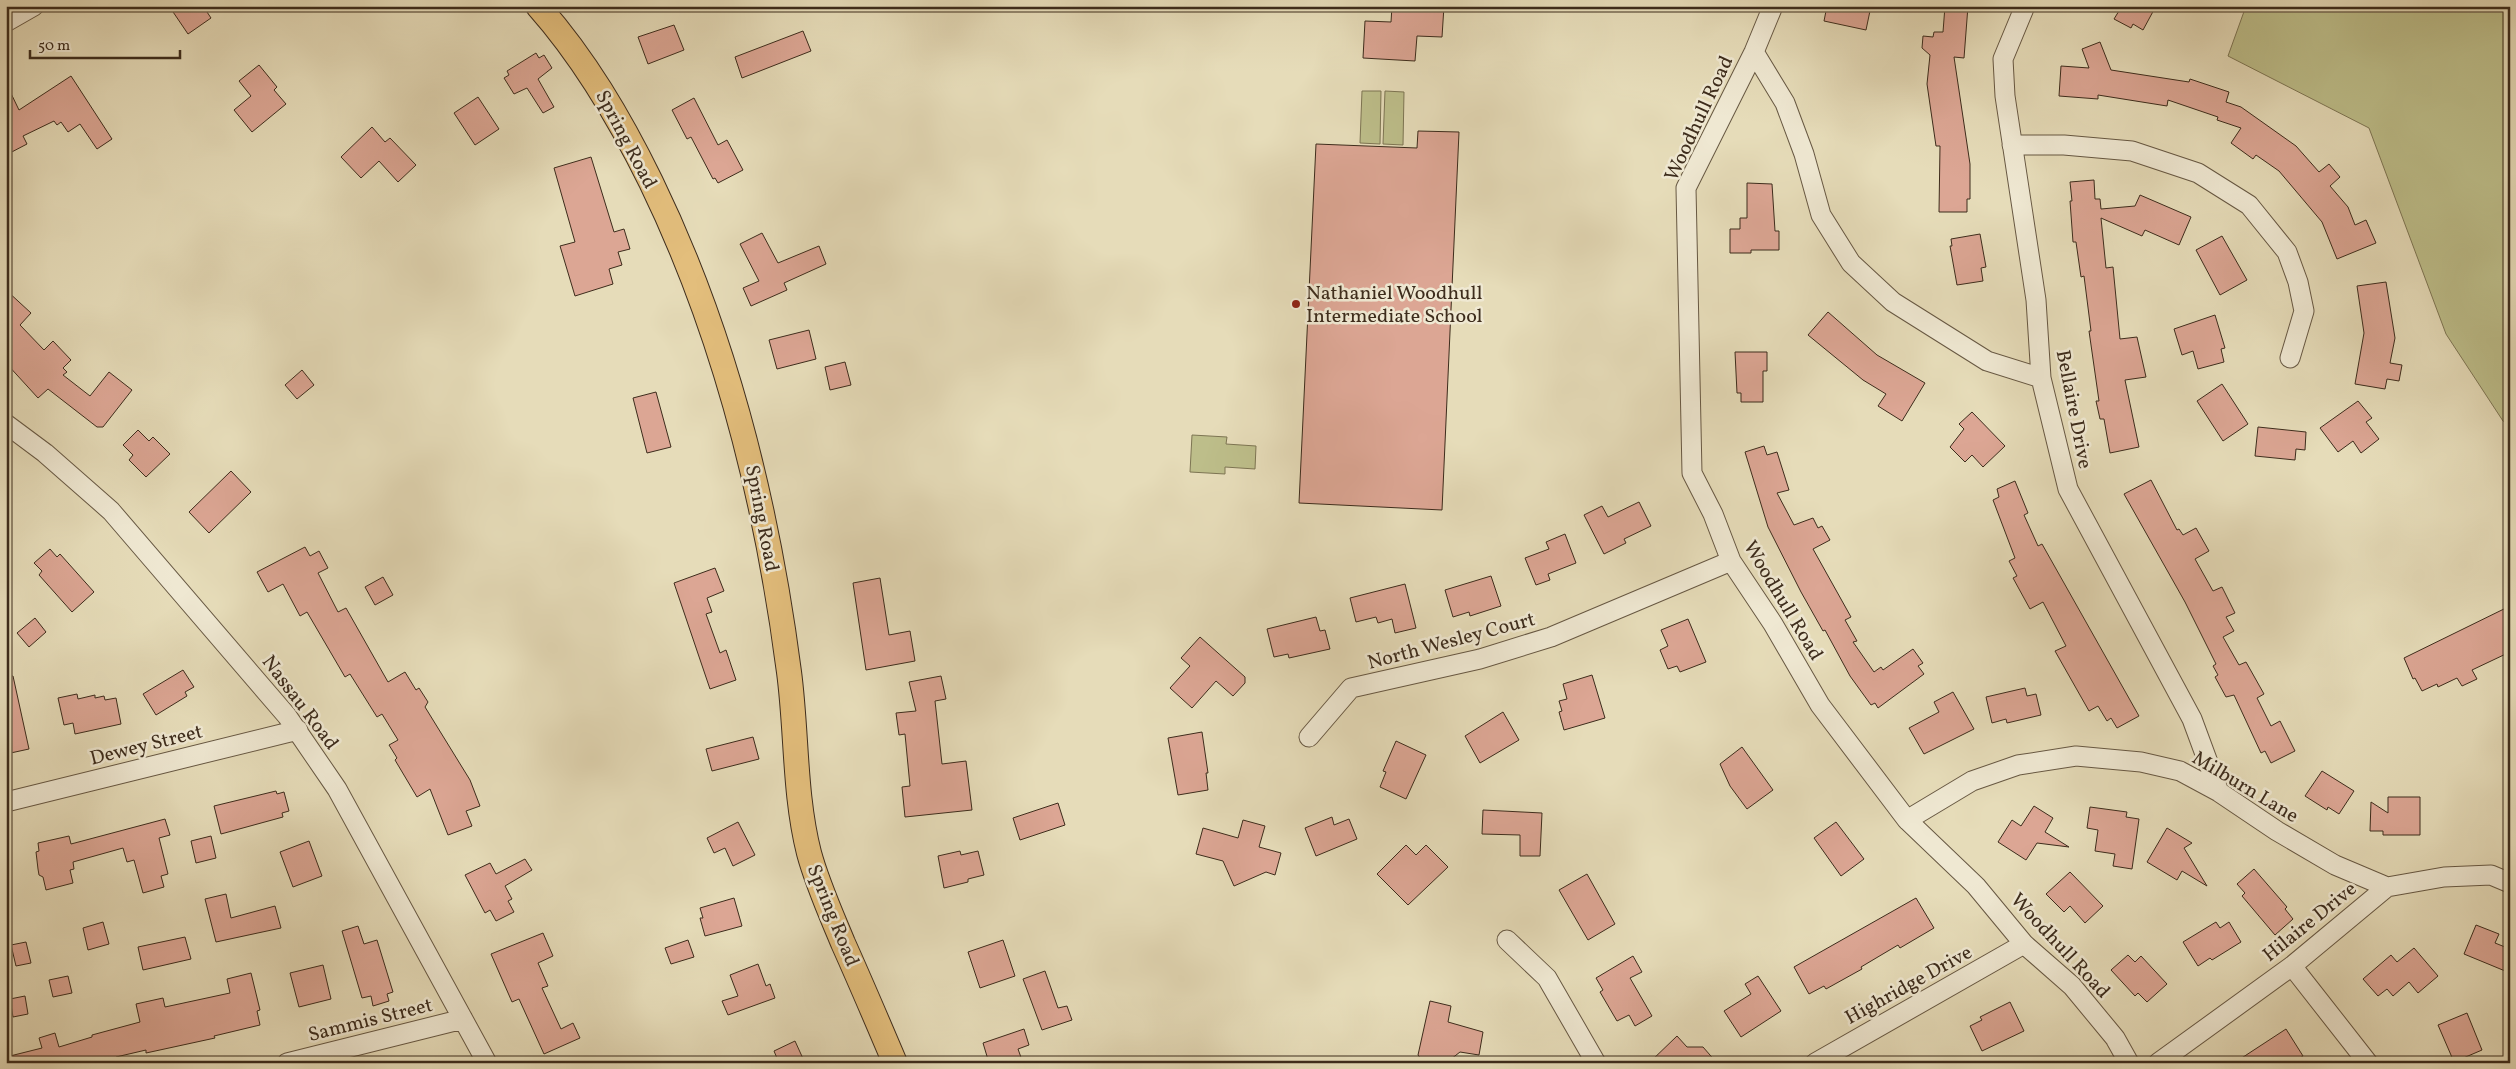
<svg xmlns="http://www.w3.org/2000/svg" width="2516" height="1069" viewBox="0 0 2516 1069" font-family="Vollkorn,serif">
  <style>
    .green { fill: #bdbe8a; stroke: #7d7553 }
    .building { fill: #dca694; stroke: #3d2c1c }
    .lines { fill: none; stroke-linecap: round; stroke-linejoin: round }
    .minor-casing { stroke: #675843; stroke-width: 21 }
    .major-casing { stroke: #3d2c1c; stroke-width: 26 }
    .minor { stroke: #efe8d2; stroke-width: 19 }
    .major { stroke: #e3be7c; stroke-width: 24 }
    .poi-dot { fill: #8f2418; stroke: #efe8d2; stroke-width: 2 }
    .labels { text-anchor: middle; stroke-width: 5; stroke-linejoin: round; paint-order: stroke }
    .street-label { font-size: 20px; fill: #3d2c1c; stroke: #efe8d2 }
    .poi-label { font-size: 20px; fill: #3d2c1c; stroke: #efe8d2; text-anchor: start }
  </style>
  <rect width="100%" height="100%" fill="#e6dcb9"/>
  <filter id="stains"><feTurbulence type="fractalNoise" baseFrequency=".004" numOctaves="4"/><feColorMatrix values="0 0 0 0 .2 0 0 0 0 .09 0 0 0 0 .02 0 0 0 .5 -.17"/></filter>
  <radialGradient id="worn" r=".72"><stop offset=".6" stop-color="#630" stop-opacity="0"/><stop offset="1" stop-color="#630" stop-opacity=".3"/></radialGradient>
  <!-- green -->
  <path class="green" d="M2246,6H2510V426L2503,421L2446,334L2369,128L2228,56Z
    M1362,91H1381L1380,144L1360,143Z
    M1385,91L1404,92L1403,145L1383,144Z
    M1192,435L1227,437L1226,444L1256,446L1255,469L1225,467V474L1190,472Z"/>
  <!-- building -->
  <path class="building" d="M169,6H203L211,18L188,34Z
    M1392,6H1444L1442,37L1417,36L1415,61L1363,58L1365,21L1391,22Z
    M1827,6H1871L1866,30L1824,21Z
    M1945,6H1968L1964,58L1954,57L1970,164V199H1967V212H1939L1940,146H1936L1927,84L1930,55L1922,48L1923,36L1933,37L1934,32H1943Z
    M2122,6H2156L2143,30L2133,24L2131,28L2114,19Z
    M674,25L684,50L648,64L638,37Z
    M803,31L811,51L742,78L735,57Z
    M2100,42L2111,70L2189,82L2190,79L2229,92L2226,102L2241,107L2296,146L2319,172L2329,164L2340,177L2330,186L2348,207L2355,225L2366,220L2376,243L2337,259L2322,222L2279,171L2256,155L2253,159L2231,143L2241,128L2217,120L2218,117L2168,100L2167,106L2098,95V99L2059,96L2061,66L2089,68L2082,49Z
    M536,53L539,58L544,55L552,68L538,79L554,107L543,113L527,88L514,94L504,78L509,75L507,71Z
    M259,65L277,87L274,90L286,104L252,132L234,110L251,96L239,81Z
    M71,76L112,139L97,149L80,124L68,132L61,122L57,125L54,121L23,136L27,144L6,155V83L19,110Z
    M478,97L499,129L475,145L454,113Z
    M694,98L718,145L727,140L743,170L718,183L715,178L713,179L691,137L687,139L672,110Z
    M372,127L385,142L390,138L416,165L398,182L379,161L361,178L341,157Z
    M1418,131L1459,132L1442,510L1299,503L1316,144L1417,148Z
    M591,157L614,232L624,229L630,249L618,252L622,265L609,269L613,284L575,296L560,246L575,242L554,168Z
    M2094,180L2095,199H2100L2101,209L2135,206L2140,195L2191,217L2179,245L2145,230L2142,236L2101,218L2106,268L2113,267L2120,339L2137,337L2146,377L2125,380L2139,447L2110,453L2104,419H2100L2096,401H2099L2089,331H2091L2084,276L2081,277L2076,242H2073L2070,201H2072L2070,182Z
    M1747,183L1772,184L1775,231H1779V250H1751V253H1730V229H1740V218H1747Z
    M762,233L778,263L819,246L826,264L784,283L787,290L751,306L743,288L759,281L740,244Z
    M1980,234L1986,267L1981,268L1983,281L1957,285L1950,246H1952L1951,239Z
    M2222,236L2247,280L2220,295L2196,250Z
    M2386,282L2395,338L2390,363L2402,365L2399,381L2387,379L2385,389L2355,384L2364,333L2357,286Z
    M6,290L31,313L20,325L44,350L53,341L71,360L63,368L67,372L63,375L90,396L109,372L132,390L103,427H97L48,389L38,398L6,363Z
    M1828,312L1877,355L1925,383L1902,421L1878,406L1886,394L1863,380L1808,335Z
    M2215,315L2225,348L2221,349L2224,362L2198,369L2193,351L2182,355L2174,329Z
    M809,330L816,359L777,369L769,340Z
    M1735,352H1767V371H1763V402H1741V393H1737Z
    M845,362L851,385L830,390L825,367Z
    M302,370L314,385L297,399L285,385Z
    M2222,384L2248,424L2223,441L2197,401Z
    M656,392L671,447L647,453L633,398Z
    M2358,401L2372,418L2366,422L2379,439L2361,453L2353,441L2338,452L2320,428Z
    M1972,412L2005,446L1983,467L1972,455L1965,462L1950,447L1964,429L1959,424Z
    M2258,427L2306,432L2305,450L2296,449L2295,460L2255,456Z
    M138,430L149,441L153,437L170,454L146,477L129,460L133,455L123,445Z
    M1764,446L1767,455L1777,452L1789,490L1777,493L1794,525L1813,518L1818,528L1822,526L1830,540L1813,549L1851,617L1845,620L1857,641L1853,642L1874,672L1881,667L1883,670L1913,649L1923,663L1918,666L1924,674L1878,708L1875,703L1871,705L1850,676L1825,630L1823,631L1801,592L1768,527L1745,452Z
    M231,471L251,492L209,533L189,512Z
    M2151,480L2177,530L2179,529L2183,535L2196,528L2209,551L2195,559L2213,591L2222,587L2235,613L2226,617L2234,631L2223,637L2239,665L2246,662L2264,694L2257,698L2271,726L2280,721L2295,751L2271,763L2265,751L2261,753L2234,695L2226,697L2215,677L2218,675L2213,666L2216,664L2185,602L2124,494Z
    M2015,481L2028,513L2024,515L2038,546L2042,544L2139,716L2117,728L2111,718L2107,721L2098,706L2089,711L2055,651L2066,646L2043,602L2030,609L2013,578L2017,576L2009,561L2015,558L1993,500L1999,497L1997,489Z
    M1639,502L1651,526L1624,539L1626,543L1604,554L1584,515L1602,506L1608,517Z
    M1565,534L1576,563L1548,574L1550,580L1536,585L1525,558L1549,549L1546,542Z
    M305,547L310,556L319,551L328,568L318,573L338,612L346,608L388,682L405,672L416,690L419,688L428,702L425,707L470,780L480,806L466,811L472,826L448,835L430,789L417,797L395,760L397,758L389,745L398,740L382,714L377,717L350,674L345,677L307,612L300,616L283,584L268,592L257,572Z
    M50,549L57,557L60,554L94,592L72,612L39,575L42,571L34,563Z
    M715,568L724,591L707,598L712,612L706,614L720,653L726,650L736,680L710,689L674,583Z
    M1491,576L1501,606L1470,616L1469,612L1453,617L1445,590Z
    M383,577L393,595L375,605L365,587Z
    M880,578L889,635L910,631L915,661L866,670L853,583Z
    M1405,584L1416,628L1395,633L1392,619L1378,623L1376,617L1356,622L1350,598Z
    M2510,606V652L2472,670L2477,679L2462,686L2457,678L2438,687L2437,684L2422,691L2415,678L2413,679L2404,658Z
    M1316,617L1320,631L1325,630L1330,649L1289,658L1288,654L1274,657L1267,629Z
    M35,618L46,632L29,647L17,633Z
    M1688,619L1706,662L1680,672L1677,666L1668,669L1660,650L1668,646L1661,630Z
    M1200,637L1245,677V683L1233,696L1216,681L1192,708L1170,688L1190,666L1181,658Z
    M183,670L194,687L185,692L187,696L156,715L143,694Z
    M1592,675L1605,718L1564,730L1559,712L1562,711L1559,701L1567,699L1563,684Z
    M6,676H13L29,749L6,754Z
    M941,676L946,699L935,701L942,764L966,761L972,810L905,817L902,787L910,786L905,734L899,735L896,713L916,711L909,682Z
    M2025,688L2027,696L2036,694L2041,715L2007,723L2006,719L1992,723L1986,697Z
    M1953,692L1974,729L1924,754L1909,728L1939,712L1934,702Z
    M77,694L78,699L95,695V698L104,696L105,700L116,698L121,724L75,734L73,723L64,725L58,698Z
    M1503,712L1519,740L1480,763L1465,736Z
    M1202,732L1208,773H1206L1208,790L1178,795L1168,738Z
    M753,737L759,759L712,771L706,749Z
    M1396,741L1426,755L1406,799L1380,787L1386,772L1383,771Z
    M1742,747L1773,790L1747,809L1730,786L1720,764Z
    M2322,771L2354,791L2339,814L2328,807L2327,810L2305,796Z
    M276,791L277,794L284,792L289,811L282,813L283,817L221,834L214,806Z
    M2388,797H2420V835H2383V831H2370L2371,802L2388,813Z
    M1058,803L1065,825L1020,840L1013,818Z
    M2034,806L2053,818L2045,832L2069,847L2037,843L2026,860L1998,842L2012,820L2021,826Z
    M2090,807L2127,812L2126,817L2139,819L2132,869L2113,866L2115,854L2095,851L2098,830L2087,828Z
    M1483,810L1542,813L1540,856H1520V835L1482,834Z
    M1332,817L1334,825L1349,819L1357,839L1316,856L1305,828Z
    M165,819L170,835L159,838L168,874L161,876L164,887L143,893L134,860L127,862L123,848L73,862L74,869L70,870L73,883L46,890L43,877L39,875L38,869L36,852L39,851L38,843L69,836L71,844Z
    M1243,820L1265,826L1259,847L1281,853L1275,875L1266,872L1234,886L1223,861L1196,854L1203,828L1238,838Z
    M738,822L755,855L733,866L725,848L714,853L707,838Z
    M1836,822L1864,859L1841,876L1814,838Z
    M2167,828L2192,843L2184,848L2207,886L2182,871L2177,880L2147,862Z
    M211,836L216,858L196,863L191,841Z
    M309,841L322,876L293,887L280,852Z
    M1406,845L1416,855L1426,845L1448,867L1408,905L1377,874Z
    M960,851L961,855L978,851L984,875L968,879V882L944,888L938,856Z
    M525,859L532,870L505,886L512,899L508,901L514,912L496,921L490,910L485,913L465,875L490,863L496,874Z
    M2254,869L2287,907L2285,909L2293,919L2275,935L2242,896L2245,893L2237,884Z
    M2070,872L2103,906L2085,923L2070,906L2064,912L2046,894Z
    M1587,874L1615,924L1588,940L1559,890Z
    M226,894L231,918L275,906L281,928L216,942L205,899Z
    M734,898L742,926L705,936L700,918H703L700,908Z
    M1916,898L1934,928L1900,948L1898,945L1861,967L1862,969L1826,989L1824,986L1809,994L1794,967Z
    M103,922L109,944L88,950L83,928Z
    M2216,922L2220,928L2229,922L2241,942L2212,960L2210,958L2198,966L2183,942Z
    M2476,925L2499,934L2495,943L2510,949V973L2464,954Z
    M358,926L364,944L377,940L393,992L387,994L389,1001L373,1006L371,996L362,998L342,931Z
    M543,933L553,956L538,963L548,986L542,988L561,1029L573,1023L580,1038L544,1054L519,999L512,1002L491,954Z
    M185,937L191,959L143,970L138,947Z
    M688,940L694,957L671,964L665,948Z
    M1003,940L1015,976L980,988L968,952Z
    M26,942L31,963L16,966L11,945Z
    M2414,948L2438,976L2418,993L2409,982L2393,996L2387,989L2378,996L2363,979L2391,955L2397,962Z
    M2128,955L2135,962L2141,956L2167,984L2147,1002L2138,993L2135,996L2111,970Z
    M1633,956L1642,972L1630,978L1652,1016L1635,1026L1629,1015L1617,1021L1600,992L1603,990L1596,978Z
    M758,964L766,986L770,984L775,998L728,1015L722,1001L738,996L730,975Z
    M323,965L331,999L299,1007L290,973Z
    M1045,971L1058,1008L1067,1006L1072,1020L1042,1030L1023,979Z
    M251,973L260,1010L257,1011L260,1025L214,1036L215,1038L146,1053V1050L116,1057L115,1060L107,1063H95V1058L79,1063H6V1057L42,1048L39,1038L55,1033L59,1047L92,1037V1035L140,1022L136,1004L163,998L165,1007L230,993L227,979Z
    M68,976L72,993L53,997L49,980Z
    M1758,976L1781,1011L1741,1037L1724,1011L1751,994L1745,984Z
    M25,996L28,1014L13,1017L10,999Z
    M1430,1001L1451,1006L1448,1022L1483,1032L1479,1055L1460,1052L1446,1063H1424L1418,1055Z
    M2010,1002L2024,1031L1982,1051L1970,1026L1982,1020L1980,1017Z
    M2467,1013L2482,1050L2454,1062L2438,1025Z
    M1024,1029L1029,1045L1018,1049L1023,1063H989L983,1043Z
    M2286,1029L2303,1056L2292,1063H2234Z
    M1677,1036L1687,1047H1703L1717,1063H1649Z
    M795,1041L805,1063H779L774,1051Z"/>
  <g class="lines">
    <defs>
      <path id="minor" d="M1773,6L1754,52L1686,188L1692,473L1713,514L1731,561L1773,624L1820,705L1907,820L1976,886L2024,944L2072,986L2115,1038L2129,1063
        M2025,6L2003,59L2005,96L2036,300L2041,378L2068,489L2192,719L2219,792
        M6,22L34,6
        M1754,52L1785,103L1804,154L1821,215L1851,263L1893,302L1987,361L2041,378
        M2012,145H2064L2132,151L2198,173L2249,205L2287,252L2298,282L2304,311L2290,358
        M6,424L45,453L111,511L287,716L337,789L487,1063
        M1309,737L1351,688L1480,659L1551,637L1731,561
        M6,802L298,730
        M1907,820L1972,781L2018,765L2076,756L2141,762L2180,771L2219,792L2277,831L2335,865L2387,887
        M1507,940L1547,978L1596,1063
        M2292,966L2368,1063
        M287,1063L463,1019
        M1815,1063L2024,944
        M2158,1063L2292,966L2387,887L2444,877L2491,875L2510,883"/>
      <path id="major" d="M538,6C585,59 620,119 651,182C726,336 767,503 789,672C797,732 794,794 809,853C817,883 831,914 843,943C861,983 878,1023 895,1063"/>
    </defs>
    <!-- minor casing -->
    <use href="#minor" class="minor-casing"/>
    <!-- major casing -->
    <use href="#major" class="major-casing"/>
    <!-- minor -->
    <use href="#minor" class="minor"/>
    <!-- major -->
    <use href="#major" class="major"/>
  </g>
  <!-- markers -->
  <circle class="poi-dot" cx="1296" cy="304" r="5"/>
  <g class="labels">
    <!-- street labels -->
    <g class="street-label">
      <text transform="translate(1698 118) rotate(-65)" y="7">Woodhull Road</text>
      <text transform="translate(627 139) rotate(62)" y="7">Spring Road</text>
      <text transform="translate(2075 409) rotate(79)" y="7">Bellaire Drive</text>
      <text transform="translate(763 518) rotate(79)" y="7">Spring Road</text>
      <text transform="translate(1784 600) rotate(59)" y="7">Woodhull Road</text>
      <text transform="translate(1451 640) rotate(-15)" y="7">North Wesley Court</text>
      <text transform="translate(301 702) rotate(53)" y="7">Nassau Road</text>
      <text transform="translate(146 744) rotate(-14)" y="7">Dewey Street</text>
      <text transform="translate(2246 786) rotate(31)" y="7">Milburn Lane</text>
      <text transform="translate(834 915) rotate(68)" y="7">Spring Road</text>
      <text transform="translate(2309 921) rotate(-39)" y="7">Hilaire Drive</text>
      <text transform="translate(2061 945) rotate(47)" y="7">Woodhull Road</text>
      <text transform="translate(1908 984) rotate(-29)" y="7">Highridge Drive</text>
      <text transform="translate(370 1019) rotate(-14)" y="7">Sammis Street</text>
    </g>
    <!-- poi labels -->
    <g class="poi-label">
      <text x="1306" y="299">Nathaniel Woodhull<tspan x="1306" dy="23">Intermediate School</tspan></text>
    </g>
  </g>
  <!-- margin -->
  <rect width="2516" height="1069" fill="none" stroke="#e6dcb9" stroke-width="25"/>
  <rect x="8" y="8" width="2501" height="1054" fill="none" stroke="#3d2c1c" stroke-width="2.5"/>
  <rect x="12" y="12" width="2491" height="1044" fill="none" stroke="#3d2c1c"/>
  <!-- scale -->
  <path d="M30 50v8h150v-8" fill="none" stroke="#3d2c1c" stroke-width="2.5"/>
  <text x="38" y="50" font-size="15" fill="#3d2c1c" stroke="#efe8d2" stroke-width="4" paint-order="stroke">50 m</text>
  <rect width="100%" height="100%" filter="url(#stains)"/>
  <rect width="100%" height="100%" fill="url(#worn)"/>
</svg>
